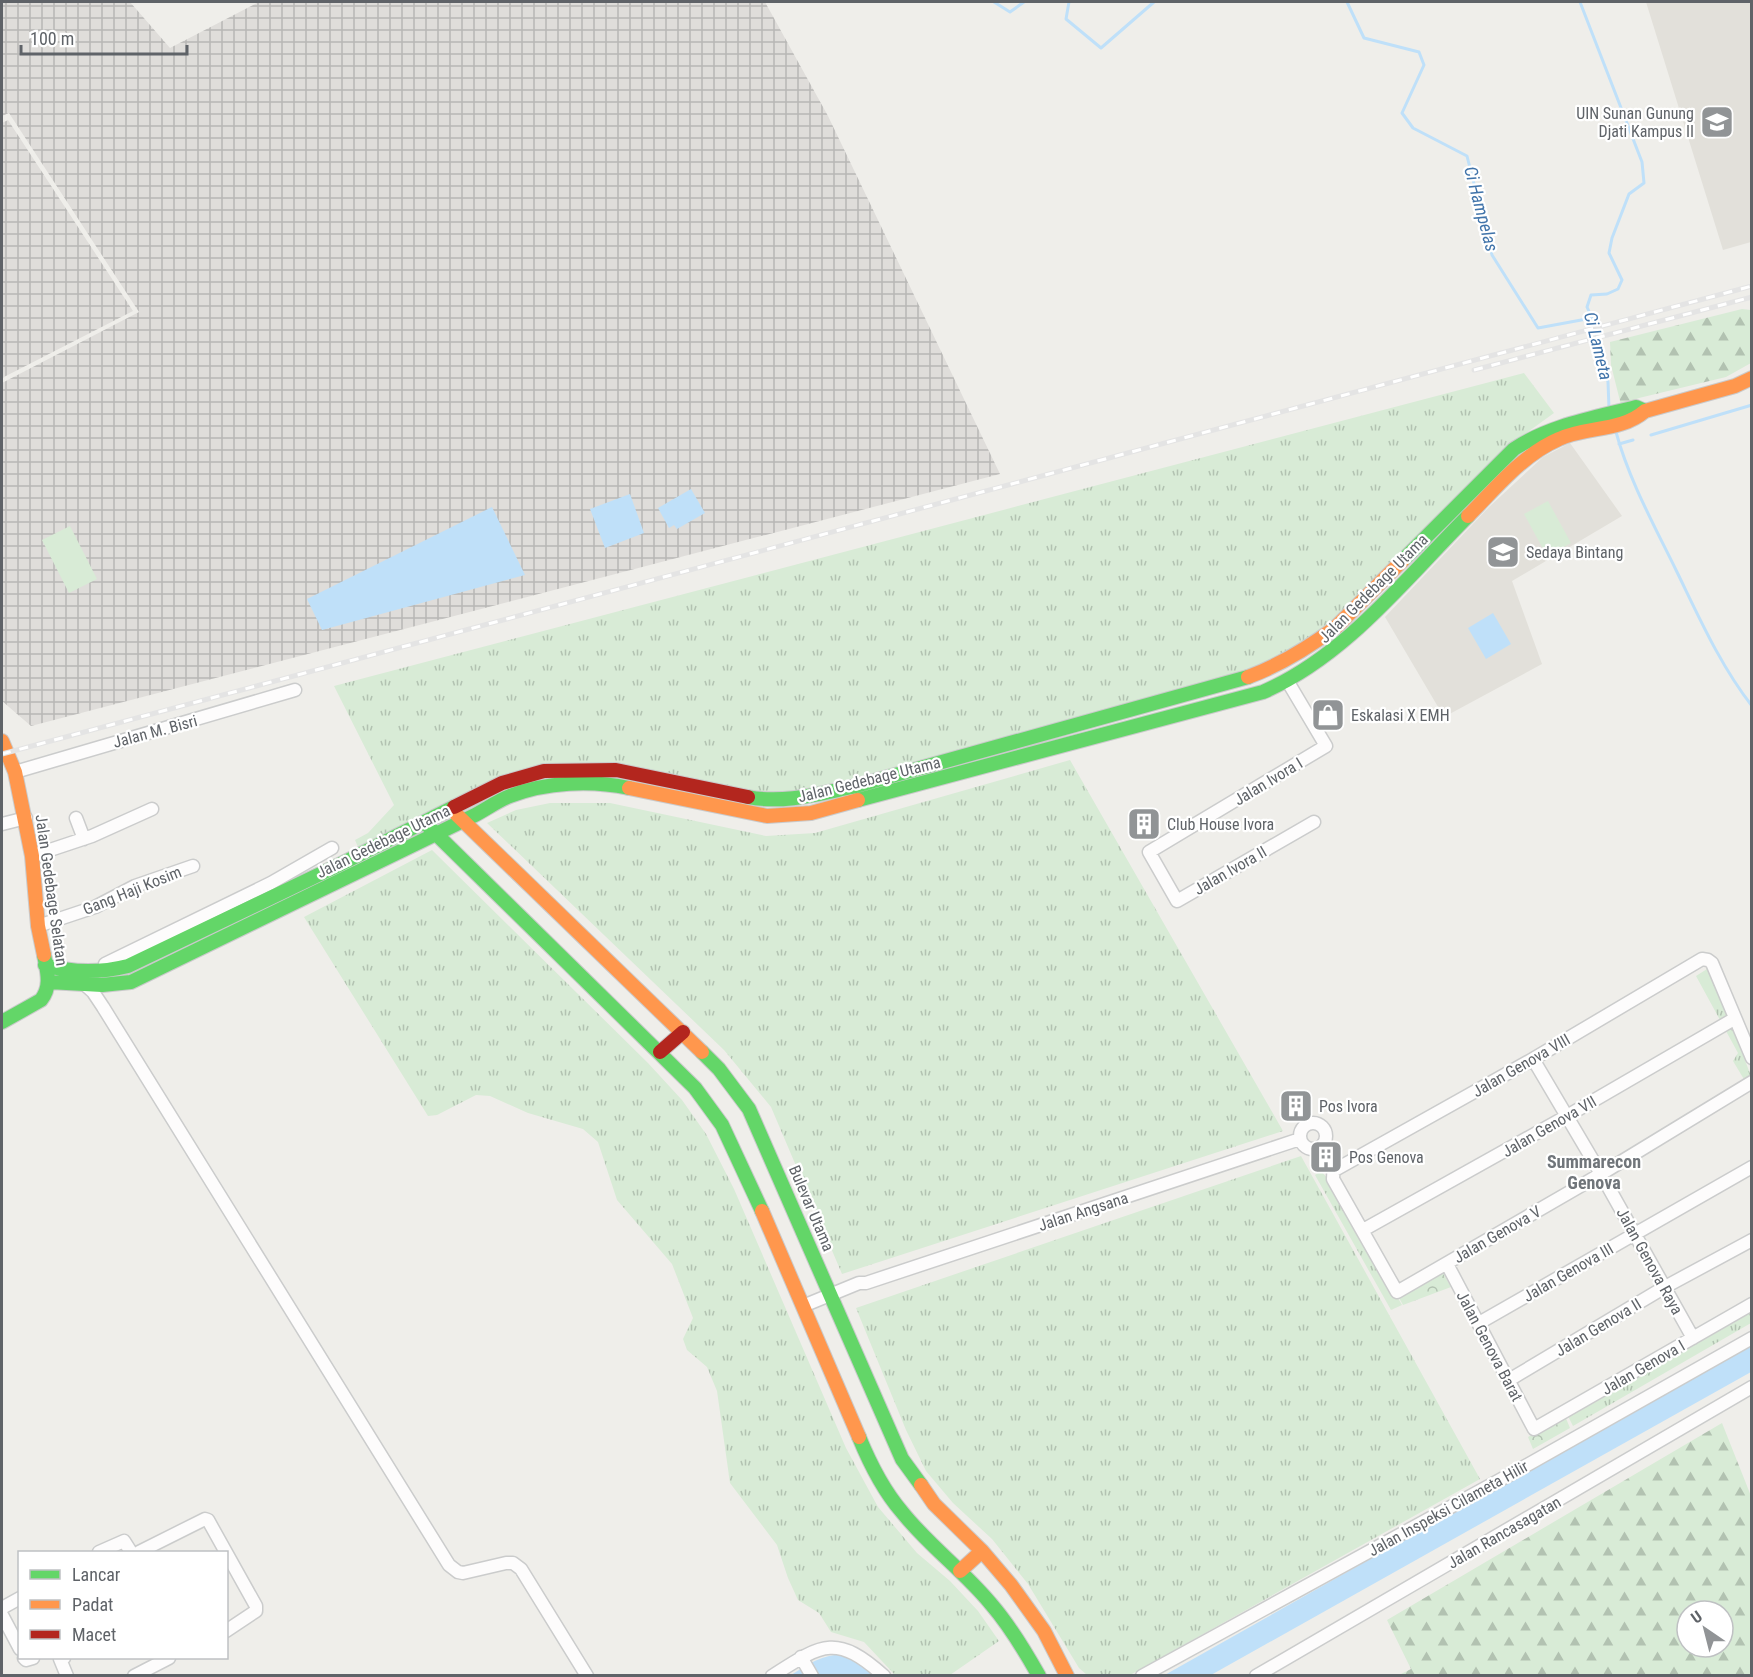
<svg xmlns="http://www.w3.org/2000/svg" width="1753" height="1677" viewBox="0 0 1753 1677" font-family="'Roboto Condensed',sans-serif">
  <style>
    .industrial { fill: url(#industrial-grid) }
    .education { fill: #e2e0da }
    .grass { fill: url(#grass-tufts) }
    .forest { fill: url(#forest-firs); fill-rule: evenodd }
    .park { fill: url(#park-crowns) }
    .pitch { fill: #d8ebd6 }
    .water { fill: #bfe0f9 }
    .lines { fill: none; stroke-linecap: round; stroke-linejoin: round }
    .stream { stroke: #bfe0f9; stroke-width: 3 }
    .street-tunnel { stroke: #cbcbca; stroke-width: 12; stroke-dasharray: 12 6; stroke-linecap: butt }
    .street-casing { stroke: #cbcccc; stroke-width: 15 }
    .fast-casing { stroke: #cacacb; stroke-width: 16 }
    .slow-casing { stroke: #cacacb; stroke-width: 16 }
    .jam-casing { stroke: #cacacb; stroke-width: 16 }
    .street { stroke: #fdfcfc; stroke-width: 12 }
    .fast { stroke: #63d668; stroke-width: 14 }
    .slow { stroke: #ff974d; stroke-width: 14 }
    .jam { stroke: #b3261e; stroke-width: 14 }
    .rail-casing { stroke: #e4e4e4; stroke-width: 5 }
    .rail { stroke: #fff; stroke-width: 3; stroke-dasharray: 9; stroke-linecap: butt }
    .labels { text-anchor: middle; stroke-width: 4.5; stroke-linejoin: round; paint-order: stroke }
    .poi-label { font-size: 16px; fill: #5f6368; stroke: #fff; text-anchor: start }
    .street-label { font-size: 16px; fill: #5f6368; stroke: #fff }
    .water-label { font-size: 18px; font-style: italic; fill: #4174aa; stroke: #fff }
    .neighbourhood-label { font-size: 18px; font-weight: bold; fill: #70757a; stroke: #fff }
  </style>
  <defs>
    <pattern id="industrial-grid" width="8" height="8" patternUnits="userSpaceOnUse" patternTransform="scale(1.5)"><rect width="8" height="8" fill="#dfddda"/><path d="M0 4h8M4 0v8" fill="none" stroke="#b8b7b5"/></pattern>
    <pattern id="grass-tufts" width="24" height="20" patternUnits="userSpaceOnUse" patternTransform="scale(1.5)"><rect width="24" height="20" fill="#d8ebd6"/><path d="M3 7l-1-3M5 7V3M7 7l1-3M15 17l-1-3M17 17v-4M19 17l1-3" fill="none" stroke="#b2c2b1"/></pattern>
    <pattern id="forest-firs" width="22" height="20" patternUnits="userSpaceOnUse" patternTransform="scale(1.5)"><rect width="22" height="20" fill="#d8ebd6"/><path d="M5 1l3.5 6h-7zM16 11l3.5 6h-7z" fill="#b2c2b1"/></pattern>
    <pattern id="park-crowns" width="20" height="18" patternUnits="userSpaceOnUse" patternTransform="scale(1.5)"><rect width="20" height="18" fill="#d8ebd6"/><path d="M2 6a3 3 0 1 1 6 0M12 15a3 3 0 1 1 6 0" fill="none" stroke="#b2c2b1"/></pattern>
  </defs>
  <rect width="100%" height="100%" fill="#efeeea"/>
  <!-- industrial -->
  <path class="industrial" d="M2,2H130L170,48L259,2H765L828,116L1000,474L31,726L2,701V383L139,312L9,113L2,116Z
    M8,120L133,311L2,378V123Z"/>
  <!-- education -->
  <path class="education" d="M1646,2H1751V242L1723,250Z
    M1570,443L1622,516L1512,581L1542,664L1444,717L1385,617L1489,507L1543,457Z"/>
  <!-- grass -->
  <path class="grass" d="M1524,373L1554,413L1525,434L1331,623L1305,644L1241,673L806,792L766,794L617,763L358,847L355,840L368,833L394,805L334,686Z
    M1070,760L1283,1131L842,1274L771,1107L724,1050L487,823L516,810L550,803H610L766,836L815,833Z
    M432,850L648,1063L682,1100L706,1134L734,1189L846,1448L878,1507L917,1553L950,1581L978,1611L999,1641L950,1675H895L864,1642L831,1632L819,1613L798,1600L788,1578L777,1545L730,1483L717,1391L707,1367L687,1350L683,1339L693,1318L672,1264L617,1200L598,1142L583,1129L528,1113L490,1096L476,1095L437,1115L428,1116L304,917Z
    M1707,969L1714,980L1751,1076V1091L1733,1061L1738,1053L1696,976Z
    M1301,1156L1480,1479L1130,1675H1087L1079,1668L1028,1584L992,1539L953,1503L926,1471L906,1430L856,1308Z
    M1321,1171L1329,1180L1402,1305L1391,1310L1315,1175Z
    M1751,1309V1323L1573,1426L1567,1414Z"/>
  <!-- forest -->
  <path class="forest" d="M1742,309L1751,310V363L1726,377L1639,398L1621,405L1611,365L1610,342Z
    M1722,1423L1751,1496V1675H1399L1411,1669L1387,1620ZM1687,1611H1723V1647H1687Z"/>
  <!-- park -->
  <path class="park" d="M1443,1273L1451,1287L1403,1305L1398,1296Z
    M1565,1416L1570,1428L1533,1449L1528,1437Z"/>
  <!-- pitch -->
  <path class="pitch" d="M1548,501L1571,543L1547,556L1524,514Z
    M70,526L97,579L69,593L42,540Z"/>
  <!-- water -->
  <path class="water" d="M691,489L705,513L677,529L674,525L669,528L658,508Z
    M630,494L644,533L605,548L590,509Z
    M492,507L525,575L322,630L307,599Z
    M1493,613L1511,644L1486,659L1468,628Z
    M1751,1344V1372L1211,1675L1163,1676Z
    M845,1654L878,1676H790C810,1663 821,1655 845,1654Z"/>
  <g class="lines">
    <!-- stream -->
    <path class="stream" d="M994,2L1010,12L1024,2
      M1069,2L1066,19L1101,48L1154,2
      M1347,2L1364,38L1419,52L1424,65L1402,113L1413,128L1467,156L1492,255L1538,328L1592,318
      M1580,2L1642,162L1644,183L1629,194L1612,238L1609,253L1622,280L1618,289L1607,294L1591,295L1587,307L1592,318L1608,382L1609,408
      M1616,432C1629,480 1654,525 1676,570C1699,617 1720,665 1752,706
      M1651,435L1752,405
      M1619,444L1633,440"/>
    <!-- street-tunnel -->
    <path class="street-tunnel" d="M1327,1149L1334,1159
      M1318,1155L1324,1165"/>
    <defs>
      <path id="street" d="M1288,682L1326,746L1149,852L1177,901L1314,822
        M15,772L295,690
        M76,818L84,839
        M2,824L26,818
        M32,856L92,836L152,809
        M38,926L95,907L135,886L193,866
        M105,964L271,883L332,848
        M83,983L93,992L103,1007L449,1565L458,1572L463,1573L506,1563H513L521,1569L587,1676
        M1533,1059L1601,1174L1693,1338
        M1300 1136a13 13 0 1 1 26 0a13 13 0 1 1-26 0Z
        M1334,1159L1333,1179L1397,1292L1601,1174L1752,1082
        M1333,1171L1533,1059L1702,959L1708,960L1712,963L1752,1058
        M1363,1230L1567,1116L1734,1019
        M1447,1264L1534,1429L1752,1304
        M803,1306L859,1283H866L1300,1139
        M1479,1323L1752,1167
        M1509,1380L1665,1287L1752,1240
        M99,1552L124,1541L131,1552
        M139,1552L205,1519L208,1520L256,1606V1611L226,1631
        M2,1608L20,1598
        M2,1615L20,1649
        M801,1657L812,1676
        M24,1658L26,1660L33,1658
        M64,1658L60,1659L67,1676
        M134,1676L169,1658
        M772,1676C822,1644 836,1633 884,1676
        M1142,1676L1529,1464L1752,1338
        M1256,1676L1752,1387"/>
      <path id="fast" d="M1403,560L1514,449C1551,425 1594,418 1636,407L1645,411
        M748,797C783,804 818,794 852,787L1248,677
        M858,800L1263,692C1346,656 1405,579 1468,516
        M429,827L695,1088L722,1125L762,1211
        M45,965C73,973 100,973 128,966L339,865L454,807
        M49,982L102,985L131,982L473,816C485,810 497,801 510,796C546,782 591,780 629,788
        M2,1022L41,1000C52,986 47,971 44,955
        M702,1052L719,1069L749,1109L902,1459L921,1485
        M859,1437C870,1464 883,1490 902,1512C929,1546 964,1571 991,1604C1010,1626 1025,1651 1039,1676"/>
      <path id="slow" d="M1468,516C1496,488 1522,455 1559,439C1586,426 1621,432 1645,411L1735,386L1752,378
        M1248,677C1280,665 1308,648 1336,627L1403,560
        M2,741L15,772L32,856L38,926L44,955
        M629,788L767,816L811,813L858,800
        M457,815L702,1052
        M762,1211L859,1437
        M921,1485L934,1504L982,1551L1011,1585L1044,1631L1067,1676
        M960,1571L982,1551"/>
      <path id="jam" d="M454,807L502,783L544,771L616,770L748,797
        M660,1052L683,1032"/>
    </defs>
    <!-- street casing -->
    <use href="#street" class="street-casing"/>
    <!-- fast casing -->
    <use href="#fast" class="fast-casing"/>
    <!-- slow casing -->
    <use href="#slow" class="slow-casing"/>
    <!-- jam casing -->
    <use href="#jam" class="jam-casing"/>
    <!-- street -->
    <use href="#street" class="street"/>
    <!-- fast -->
    <use href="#fast" class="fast"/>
    <!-- slow -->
    <use href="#slow" class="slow"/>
    <!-- jam -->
    <use href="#jam" class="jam"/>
    <defs>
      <path id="rail" d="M1474,370L1752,297
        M2,754L1752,286"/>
    </defs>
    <!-- rail casing -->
    <use href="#rail" class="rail-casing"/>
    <!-- rail -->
    <use href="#rail" class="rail"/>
  </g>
  <!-- icons -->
  <defs>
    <symbol id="university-square" viewBox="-11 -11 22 22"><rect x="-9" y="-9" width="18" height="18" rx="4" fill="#919496" stroke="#fff"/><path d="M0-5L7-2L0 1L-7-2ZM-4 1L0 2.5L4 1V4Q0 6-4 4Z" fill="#fff"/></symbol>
    <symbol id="school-square" viewBox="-11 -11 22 22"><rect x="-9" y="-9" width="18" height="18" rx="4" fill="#919496" stroke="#fff"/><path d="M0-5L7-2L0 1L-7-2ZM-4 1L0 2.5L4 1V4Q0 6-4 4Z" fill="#fff"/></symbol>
    <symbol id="shop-square" viewBox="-11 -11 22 22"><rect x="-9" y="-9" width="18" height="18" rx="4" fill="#919496" stroke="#fff"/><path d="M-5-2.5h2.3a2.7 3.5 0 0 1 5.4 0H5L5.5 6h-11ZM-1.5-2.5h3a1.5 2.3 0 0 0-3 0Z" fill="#fff"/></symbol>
    <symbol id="building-square" viewBox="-11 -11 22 22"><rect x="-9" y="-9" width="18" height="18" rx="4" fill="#919496" stroke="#fff"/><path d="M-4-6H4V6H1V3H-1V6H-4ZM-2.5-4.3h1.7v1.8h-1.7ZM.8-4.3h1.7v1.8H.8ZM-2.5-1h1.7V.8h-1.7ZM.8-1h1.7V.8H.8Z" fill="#fff"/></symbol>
  </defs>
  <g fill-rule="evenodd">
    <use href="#university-square" x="1698" y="103" width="38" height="38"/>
    <use href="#school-square" x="1484" y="533" width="38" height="38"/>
    <use href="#shop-square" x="1309" y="696" width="38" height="38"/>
    <use href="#building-square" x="1125" y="805" width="38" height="38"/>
    <use href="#building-square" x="1277" y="1087" width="38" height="38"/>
    <use href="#building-square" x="1307" y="1138" width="38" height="38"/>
  </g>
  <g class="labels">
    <!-- poi labels -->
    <g class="poi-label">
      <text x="1694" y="119" text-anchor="end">UIN Sunan Gunung<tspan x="1694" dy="18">Djati Kampus II</tspan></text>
      <text x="1526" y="558">Sedaya Bintang</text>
      <text x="1351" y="721">Eskalasi X EMH</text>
      <text x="1167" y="830">Club House Ivora</text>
      <text x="1319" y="1112">Pos Ivora</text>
      <text x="1349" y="1163">Pos Genova</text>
    </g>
    <!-- street labels -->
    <g class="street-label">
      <text transform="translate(1373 588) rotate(-45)" y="6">Jalan Gedebage Utama</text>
      <text transform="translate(155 731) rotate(-15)" y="6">Jalan M. Bisri</text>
      <text transform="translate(869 779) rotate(-14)" y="6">Jalan Gedebage Utama</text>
      <text transform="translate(1268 781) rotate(-31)" y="6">Jalan Ivora I</text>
      <text transform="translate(383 841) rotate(-26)" y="6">Jalan Gedebage Utama</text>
      <text transform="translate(1230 870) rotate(-30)" y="6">Jalan Ivora II</text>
      <text transform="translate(52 890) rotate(82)" y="6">Jalan Gedebage Selatan</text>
      <text transform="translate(132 890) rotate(-22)" y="6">Gang Haji Kosim</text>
      <text transform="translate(1521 1065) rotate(-30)" y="6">Jalan Genova VIII</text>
      <text transform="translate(1549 1126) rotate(-30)" y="6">Jalan Genova VII</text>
      <text transform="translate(812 1208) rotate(67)" y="6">Bulevar Utama</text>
      <text transform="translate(1083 1211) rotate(-18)" y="6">Jalan Angsana</text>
      <text transform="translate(1497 1234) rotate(-30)" y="6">Jalan Genova V</text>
      <text transform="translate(1650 1261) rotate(61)" y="6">Jalan Genova Raya</text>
      <text transform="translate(1568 1272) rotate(-30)" y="6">Jalan Genova III</text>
      <text transform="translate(1598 1327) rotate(-31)" y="6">Jalan Genova II</text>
      <text transform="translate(1490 1346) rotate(62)" y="6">Jalan Genova Barat</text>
      <text transform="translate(1643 1367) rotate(-30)" y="6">Jalan Genova I</text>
      <text transform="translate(1448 1508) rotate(-29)" y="6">Jalan Inspeksi Cilameta Hilir</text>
      <text transform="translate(1504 1532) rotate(-30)" y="6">Jalan Rancasagatan</text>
    </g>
    <!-- water labels -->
    <g class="water-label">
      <text transform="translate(1481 209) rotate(75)" y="6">Ci Hampelas</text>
      <text transform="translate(1598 346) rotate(76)" y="6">Ci Lameta</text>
    </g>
    <!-- neighbourhood labels -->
    <g class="neighbourhood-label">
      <text x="1594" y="1168">Summarecon<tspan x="1594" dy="21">Genova</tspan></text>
    </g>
  </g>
  <!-- border -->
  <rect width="1753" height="1677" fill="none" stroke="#5f6368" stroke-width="6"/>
  <!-- legend -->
  <rect x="18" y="1551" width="210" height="108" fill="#ffffff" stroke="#bfc1c3" stroke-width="1.5"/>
  <rect x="30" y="1570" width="30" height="9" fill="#63d668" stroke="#bfc1c3" stroke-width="1.5"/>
  <text x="72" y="1581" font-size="18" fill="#5f6368">Lancar</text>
  <rect x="30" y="1600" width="30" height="9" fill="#ff974d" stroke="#bfc1c3" stroke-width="1.5"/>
  <text x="72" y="1611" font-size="18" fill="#5f6368">Padat</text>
  <rect x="30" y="1630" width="30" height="9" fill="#b3261e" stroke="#bfc1c3" stroke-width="1.5"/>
  <text x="72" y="1641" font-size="18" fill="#5f6368">Macet</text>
  <!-- north arrow -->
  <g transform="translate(1705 1629) rotate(325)"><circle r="28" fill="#ffffff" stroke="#bfc1c3" stroke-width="1.5"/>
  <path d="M0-4.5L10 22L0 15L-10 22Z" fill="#919496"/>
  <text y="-9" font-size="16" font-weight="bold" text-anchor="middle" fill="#5f6368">U</text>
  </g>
  <!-- scale -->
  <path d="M21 45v9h166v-9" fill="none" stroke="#5f6368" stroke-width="3"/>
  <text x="30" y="45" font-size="18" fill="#5f6368" stroke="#ffffff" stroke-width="4.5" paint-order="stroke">100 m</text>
</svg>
